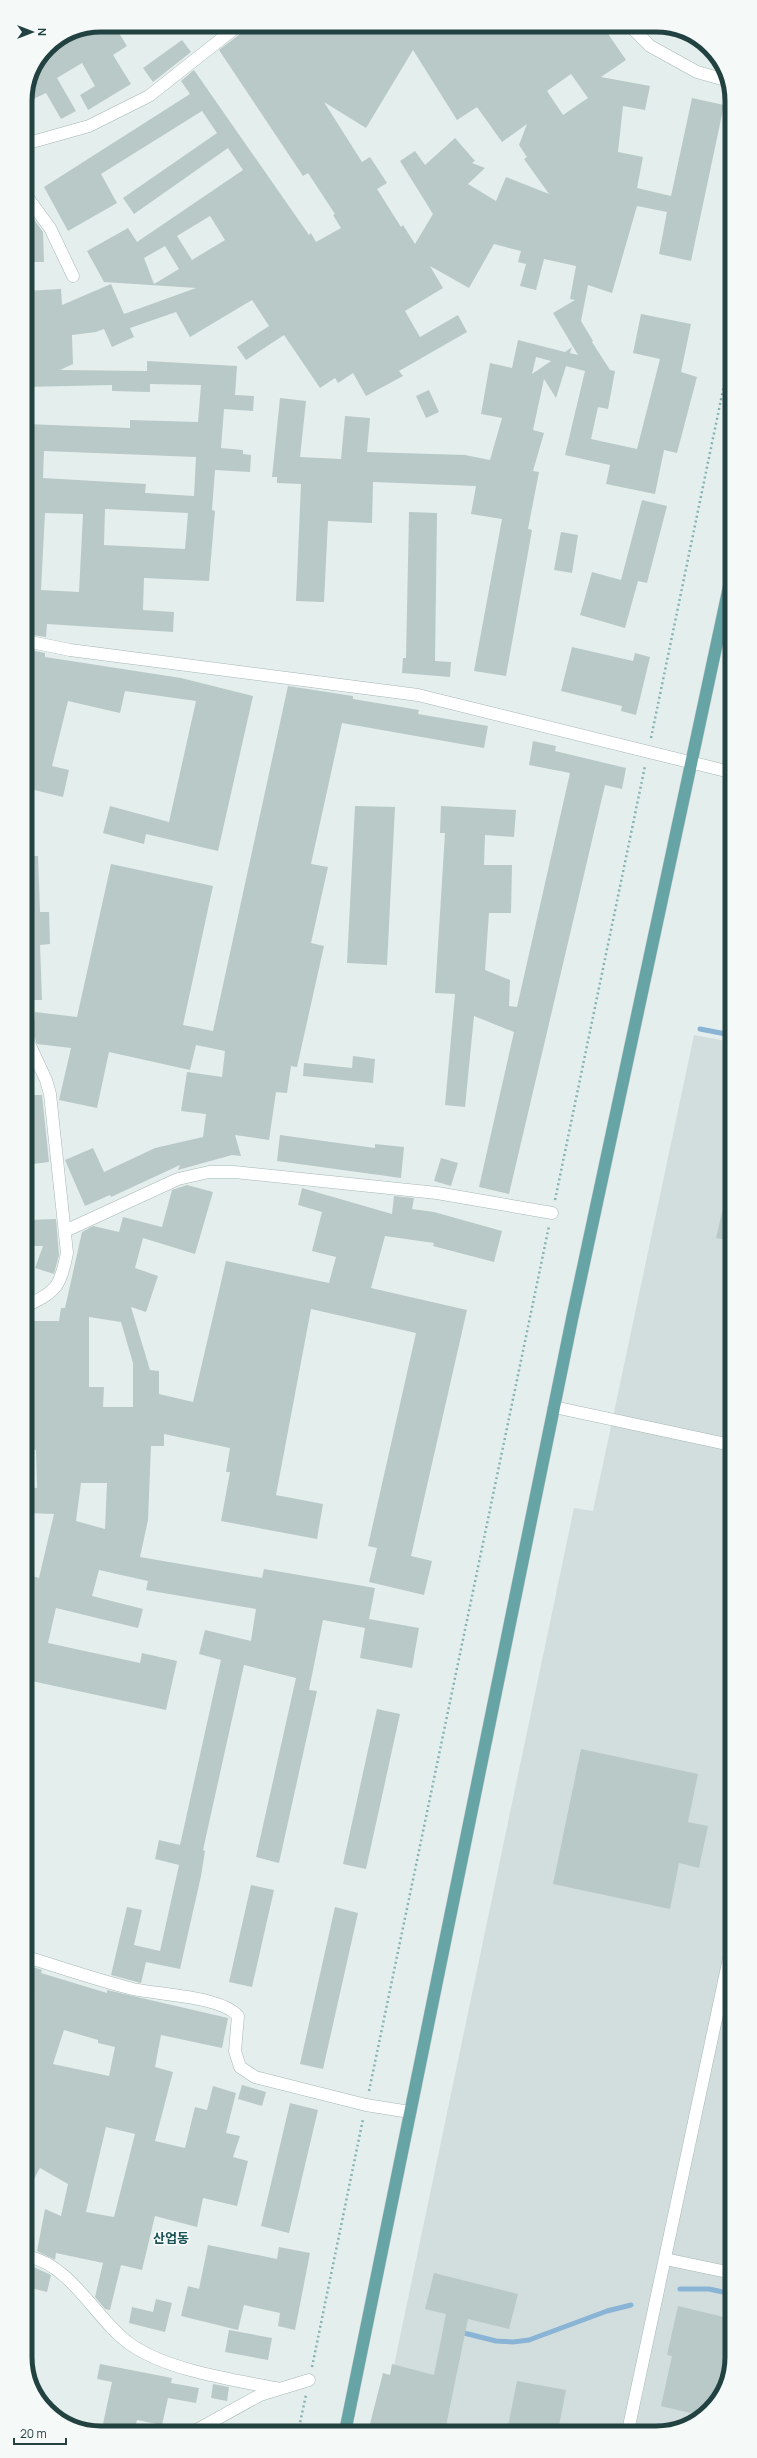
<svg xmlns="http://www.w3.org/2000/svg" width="757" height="2458" viewBox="0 0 757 2458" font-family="Manrope,'Noto Sans KR',sans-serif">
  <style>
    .built { fill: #d2dedd }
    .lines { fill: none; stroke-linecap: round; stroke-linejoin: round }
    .stream { stroke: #8ab4d6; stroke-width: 5 }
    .building { fill: #b9c9c7; fill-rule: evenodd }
    .minor-casing { stroke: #a6b7b6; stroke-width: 13 }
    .major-casing { stroke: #c1caca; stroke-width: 13 }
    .path { stroke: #83b4b3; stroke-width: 2.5; stroke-dasharray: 2 3; stroke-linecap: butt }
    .minor { stroke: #fff; stroke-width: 12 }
    .major { stroke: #66a4a6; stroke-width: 12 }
    .labels { text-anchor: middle; stroke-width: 3.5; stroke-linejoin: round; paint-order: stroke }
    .quarter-label { font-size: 13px; font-weight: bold; fill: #1c5255; stroke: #f5faf9 }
    .rim { fill: none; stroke: #224141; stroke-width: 5 }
  </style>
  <rect width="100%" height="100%" fill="#e4eeed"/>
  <!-- built -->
  <path class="built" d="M694,1035L731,1042L732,2357L716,2403L675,2430L380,2432L574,1508L593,1511Z"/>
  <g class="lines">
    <!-- stream -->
    <path class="stream" d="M700,1029L731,1035
      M680,2289H709L732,2294
      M460,2332L496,2341L513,2342L529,2340L607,2311L631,2305"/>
  </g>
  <!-- building -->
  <path class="building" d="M101,25H114L127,46L113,55L131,84L88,110L80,95L95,86L82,63L57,78L76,111L61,119L46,93L25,103L31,72L48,47L72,31Z
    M208,25H227L215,34Z
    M246,25H602L626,60L601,77L650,86L645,110L623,106L618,152L643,157L637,188L671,196L692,98L724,105L691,261L659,254L667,212L637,206L612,293L588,285L581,321L593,341L592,342L610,370L615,371L608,409L598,407L591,439L637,449L660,359L633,353L641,314L691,324L681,372L697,377L677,453L664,450L655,494L606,484L610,465L565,455L585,371L566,366L556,398L544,379L533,430L544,433L533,471L539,472L528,529L532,530L506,676L474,671L502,519L471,514L476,486L373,482L372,523L328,521L324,602L296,601L301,484L277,483V477H272L280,398L306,401L300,457L341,459L345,416L370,418L367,452L465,455L490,460L502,418L481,414L490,363L512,368L518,340L565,352L572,347L570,353L578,355L553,313L575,300L570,299L576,266L544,259L536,290L520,286L526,264L518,262L521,251L494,244L469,288L430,266L443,288L405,311L420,337L458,315L467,332L399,371L403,376L366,396L353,373L338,383L335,378L320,388L284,335L246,360L237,347L269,326L252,300L190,337L176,312L130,328L134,337L112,347L104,329L96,332L72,335L73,364L60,370L147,371V361L237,366L235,395L254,396L253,411L224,409L221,448L243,450V454L251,455L250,472L215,470L212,510L215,511L209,581L144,578L143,610L174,612L173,632L47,624L46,637L26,634L25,424L130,428V420L198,422L201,385L150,384V392L112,391V385L25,387V291L61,289L62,305L111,284L124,314L196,288L104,282L87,251L128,228L137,242L243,170L228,148L134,214L123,198L217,133L202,111L101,174L117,203L68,231L44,187L190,94L181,81L194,70L309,235L311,233L316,242L341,228L333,215L335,214L308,173L303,176L219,50L244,31ZM413,50L457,120L477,107L502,142L527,124L519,145L527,157L524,159L549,194L506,177L496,201L468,184L485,168L472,163L475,161L455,138L425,165L415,151L400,161L433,214L415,244L403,225L401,227L377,189L387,183L370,157L362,162L324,102L366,128ZM571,74L588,98L563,115L547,91ZM210,216L225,240L192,260L177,236ZM165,246L179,269L154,284L144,258ZM536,357L551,361L532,374ZM44,451L196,457L194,496L145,493L146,484L43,478ZM105,509L188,513L185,549L104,545ZM45,513L83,514L79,592L41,590Z
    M182,40L191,52L153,82L143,68Z
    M31,215L43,232L44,262H25V216Z
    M429,390L439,412L426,418L416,396Z
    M642,500L667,506L647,583L638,581L625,628L580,615L592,572L621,580Z
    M409,512L437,513L435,661L451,662L450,677L402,673L403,658H406Z
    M561,532L578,535L572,573L554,570Z
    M572,647L633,661L635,653L650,657L636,715L621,711L622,706L561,691Z
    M26,649L45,653V657L181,678L253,696L218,851L146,834L144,844L103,833L110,806L169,822L196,701L125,691L120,713L68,701L52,766L69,770L63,797L26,788Z
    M288,686L353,696V699L419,710L418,714L488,726L484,748L342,723L311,864L328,867L311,943L324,946L297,1067L291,1066L287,1093L276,1092L269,1140L235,1135L241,1156L232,1155L178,1170L180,1165L111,1197L110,1195L85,1206L65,1160L93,1148L104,1172L155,1148L203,1137L206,1114L181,1111L187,1072L222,1077L225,1051L196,1045L190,1070L109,1052L97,1108L59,1100L71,1048L37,1044L33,1033L35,1012L77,1017L111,864L213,886L183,1025L213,1031Z
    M533,741L556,746L555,751L626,768L622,789L605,785L509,1194L479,1187L514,1032L474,1016L465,1107L445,1105L455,994L435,993L445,833H440L441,806L516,810L514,837L485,835L484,865H512L511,913H489L485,970L510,980L509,1006L517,1007L570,773L529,765Z
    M355,806L395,807L387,965L347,963Z
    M26,856H38L40,912H49L50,944L40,945L42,1000H26Z
    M353,1056L375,1059L373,1083L303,1076L304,1063L352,1068Z
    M27,1095H42L49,1162L33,1164L31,1114H28Z
    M280,1135L375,1148V1144L404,1147L401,1178L277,1161Z
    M441,1158L458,1163L451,1186L434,1181Z
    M187,1185L213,1192L195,1254L143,1238L135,1268L158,1276L146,1312L131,1307L150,1370L159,1371V1394L193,1402L226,1261L329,1283L336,1257L312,1251L322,1212L298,1205L302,1188L392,1214L394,1196L414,1198L412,1209L434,1212L502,1231L494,1262L433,1246L434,1243L385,1236L371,1288L467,1310L411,1556L432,1561L424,1595L369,1582L377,1548L368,1546L416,1333L311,1309L276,1495L323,1504L317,1539L221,1521L230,1472H226L230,1448L164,1434V1446H151L148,1520L140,1557L262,1578L264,1569L375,1588L369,1619L419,1628L412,1668L360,1658L365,1628L323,1620L309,1690L317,1691L279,1863L256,1857L296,1678L244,1665L203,1850L205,1851L201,1876L180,1969L146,1962L141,1983L111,1975L127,1907L142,1910L134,1945L160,1951L179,1865L155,1859L159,1840L180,1845L221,1660L199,1654L205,1630L251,1641L256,1609L146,1590L148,1581L99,1570L92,1596L143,1609L138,1628L56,1608L48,1643L140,1663L142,1653L177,1661L166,1710L27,1680V1583L29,1575L39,1578L54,1514L27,1513V1487L37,1488L36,1450L27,1449L26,1321H59L61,1308H65L82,1232L93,1226L119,1232L123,1217L162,1227L172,1190ZM89,1317L121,1322L133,1363V1407H103L104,1387H89ZM81,1483H107L105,1529L76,1521Z
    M725,1200L731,1201V1241L716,1238Z
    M56,1219L59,1255L54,1274L35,1268L43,1246H26V1220Z
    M377,1709L400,1714L366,1869L343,1864Z
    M581,1749L698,1774L688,1822L708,1826L699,1868L679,1863L670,1909L553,1884Z
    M251,1885L274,1890L252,1987L229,1982Z
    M335,1907L358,1913L323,2069L300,2064Z
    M27,1965L42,1970L41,1973L107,1993V1990L228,2018L222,2048L161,2035L155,2067L173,2072L155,2141L185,2148L195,2107L207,2110L213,2086L236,2093L226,2133L240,2136L233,2157L248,2161L237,2206L203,2198L197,2227L155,2216L142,2270L121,2265L110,2310L105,2309L95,2297L103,2263L56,2253L55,2260L37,2251L45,2209L61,2216L68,2184L40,2168L27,2192V2022L35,1992L30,2006H27ZM64,2030L98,2040V2043L115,2047L109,2076L53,2064ZM106,2127L135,2134L114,2217L86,2212Z
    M242,2085L266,2092L262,2106L238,2099Z
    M290,2103L318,2110L289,2233L261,2226Z
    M208,2245L277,2259L279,2247L310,2253L295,2330L278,2326L280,2313L244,2305L238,2330L181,2316L188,2286L199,2289Z
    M27,2264L51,2275L47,2292L27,2287Z
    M434,2273L518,2294L509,2329L468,2319L445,2431L400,2432L370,2424L383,2373L390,2375L392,2364L434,2375L446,2314L425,2309Z
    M156,2299L172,2303L165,2332L129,2323L132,2307L153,2312Z
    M678,2306L732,2319V2357L716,2403L699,2415L661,2406L672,2356L667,2355Z
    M229,2330L272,2338L268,2360L225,2352Z
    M100,2364L172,2378L171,2383L199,2388L196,2403L168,2398L162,2425L137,2420L134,2433H101L112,2382L97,2379Z
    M517,2381L566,2390L558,2431H507Z
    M213,2384L229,2387L227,2401L211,2398Z"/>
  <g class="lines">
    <defs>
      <path id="minor" d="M629,25L650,46L697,72L729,81
        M25,144L89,126L149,96L239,25
        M25,194L50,228L73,276
        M26,641L70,650L418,695L730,772
        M26,1037L46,1080L50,1094L67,1253C60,1287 57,1291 26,1306
        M65,1231L178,1179L209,1172H234L437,1193L552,1213
        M554,1407L731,1445
        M27,1957C62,1968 97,1980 133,1989C161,1995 220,1996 238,2016L235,2051L240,2067L255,2077L366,2105L410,2112
        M27,2256C73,2266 95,2319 130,2344C168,2371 235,2380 280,2389
        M665,2259L732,2273
        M628,2431L732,1944
        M193,2432L260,2395L309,2380"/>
      <path id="major" d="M345,2432L572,1319L730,582"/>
    </defs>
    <!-- minor casing -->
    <use href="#minor" class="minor-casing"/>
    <!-- major casing -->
    <use href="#major" class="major-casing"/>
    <!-- path -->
    <path class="path" d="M651,738L730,356
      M555,1200L645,766
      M369,2091L549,1226
      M312,2367L363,2119
      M298,2432L306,2395"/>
    <!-- minor -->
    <use href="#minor" class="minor"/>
    <!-- major -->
    <use href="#major" class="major"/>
  </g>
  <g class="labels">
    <!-- quarter labels -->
    <g class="quarter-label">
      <text x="171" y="2243">산업동</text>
    </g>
  </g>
  <!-- crop -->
  <path d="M0 0H757V2458H0ZM101 32H656A69 69 0 0 1 725 101V2357A69 69 0 0 1 656 2426H101A69 69 0 0 1 32 2357V101A69 69 0 0 1 101 32Z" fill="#f5faf9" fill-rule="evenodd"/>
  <path class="rim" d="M101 32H656A69 69 0 0 1 725 101V2357A69 69 0 0 1 656 2426H101A69 69 0 0 1 32 2357V101A69 69 0 0 1 101 32Z"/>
  <!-- north arrow -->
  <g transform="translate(32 32) rotate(90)" stroke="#f5faf9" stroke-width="3" paint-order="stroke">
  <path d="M0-3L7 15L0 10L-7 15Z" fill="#224141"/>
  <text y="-6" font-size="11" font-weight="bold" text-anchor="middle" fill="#224141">N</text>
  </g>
  <!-- scale -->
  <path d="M14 2438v6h52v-6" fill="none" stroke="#224141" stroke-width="2"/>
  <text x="20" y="2438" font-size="12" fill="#224141" stroke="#f5faf9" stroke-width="3" paint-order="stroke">20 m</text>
</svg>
